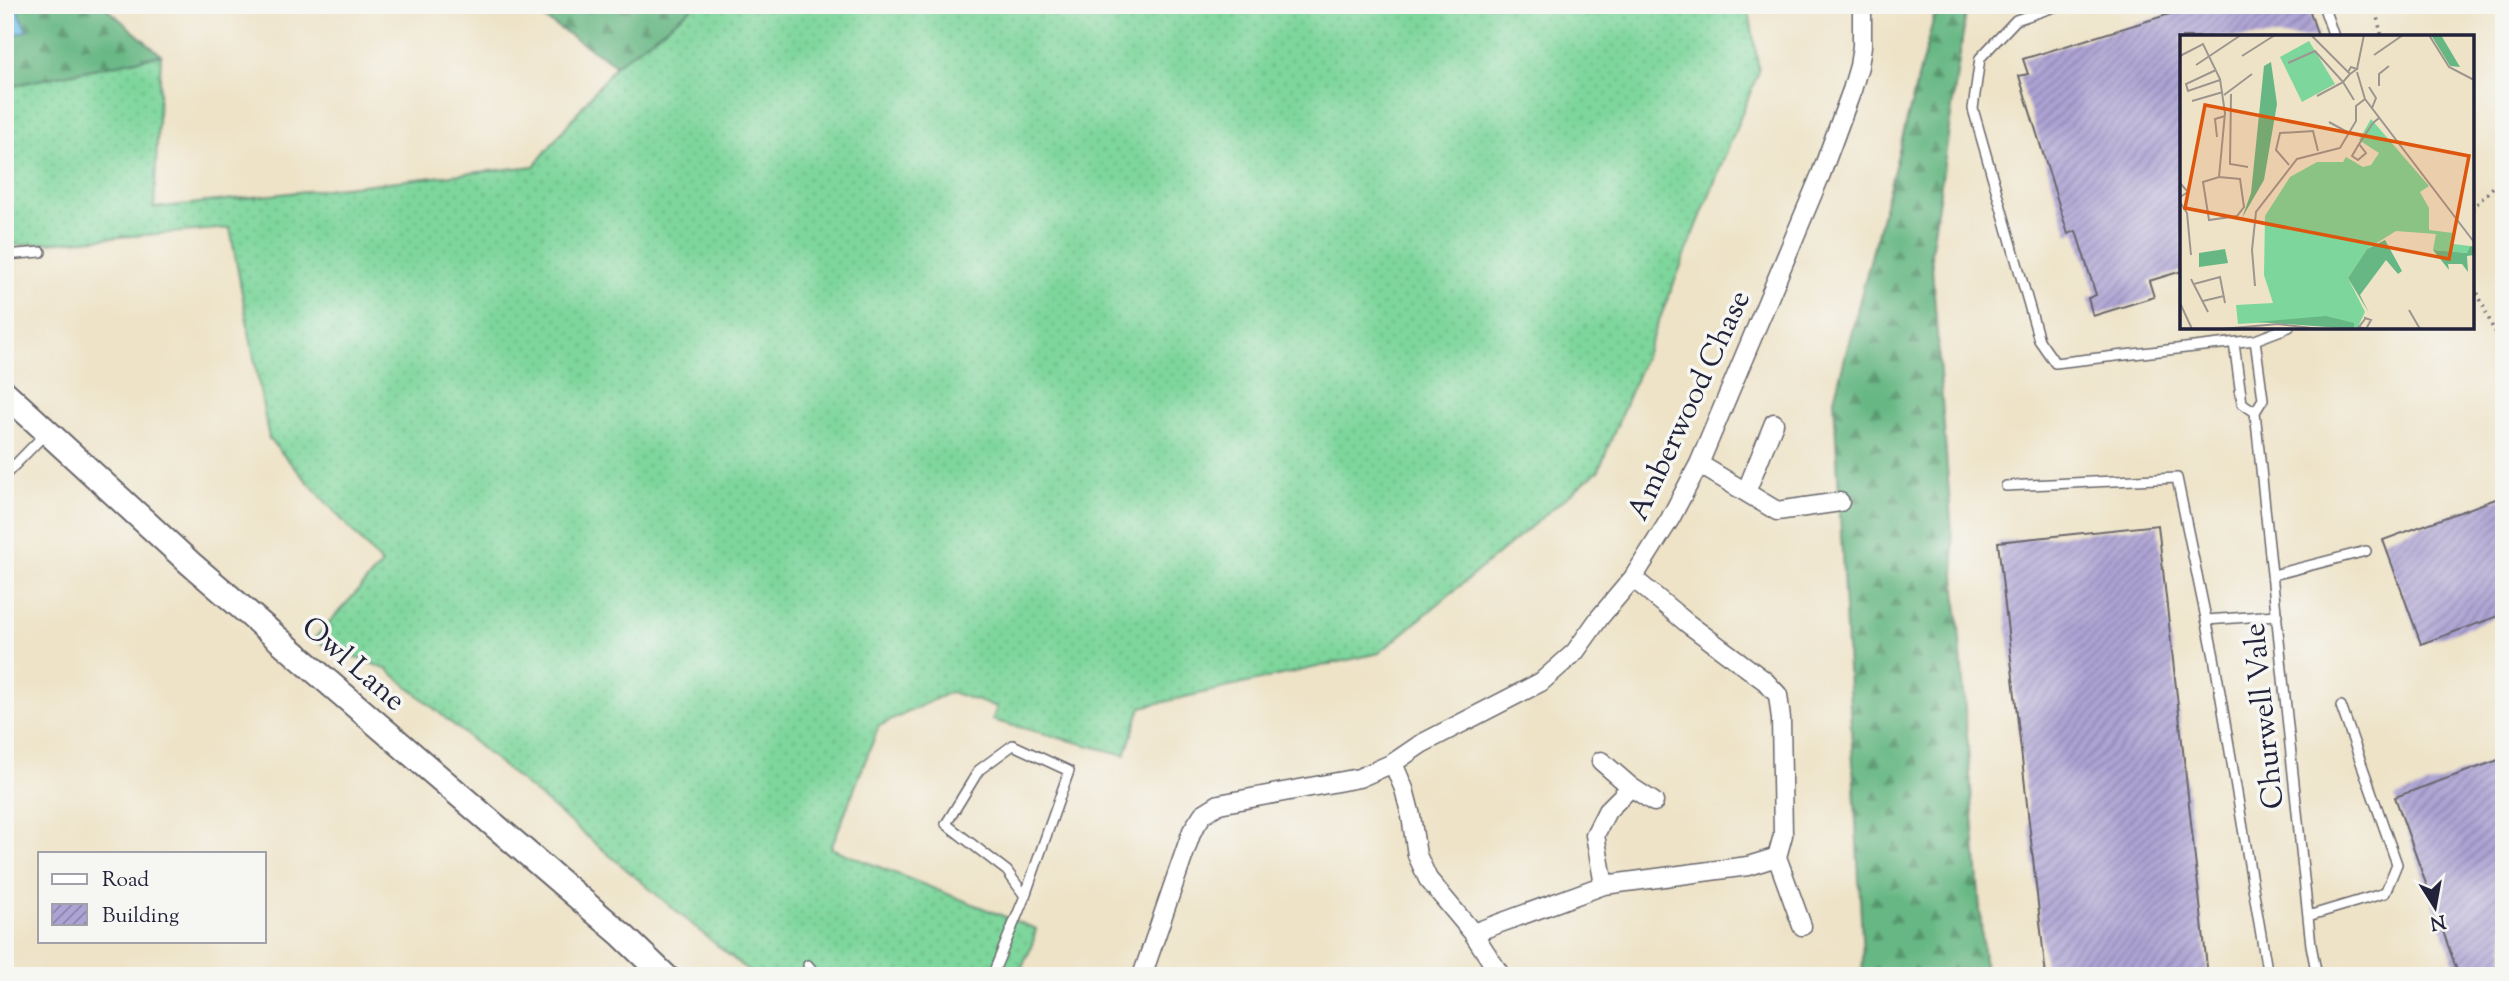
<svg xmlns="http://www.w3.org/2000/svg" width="2509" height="981" viewBox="0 0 2509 981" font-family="'Sorts Mill Goudy',serif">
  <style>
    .grass { fill: url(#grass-dots); stroke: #507c6b; stroke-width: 2 }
    .forest { fill: url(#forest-firs); stroke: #446c5f; stroke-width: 2 }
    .water { fill: url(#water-ripples); stroke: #487192; stroke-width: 2 }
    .building { fill: url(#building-hatch) }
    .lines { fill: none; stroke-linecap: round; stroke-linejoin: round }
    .lane-casing { stroke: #69666c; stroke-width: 12 }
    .street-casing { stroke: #69666c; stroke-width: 21 }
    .secondary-casing { stroke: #69666c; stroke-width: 28 }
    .path { stroke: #69666c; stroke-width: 3.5; stroke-dasharray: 2 5; stroke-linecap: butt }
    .lane { stroke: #fff; stroke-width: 9 }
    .street { stroke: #fff; stroke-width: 18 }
    .secondary { stroke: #fff; stroke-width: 24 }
    .labels { text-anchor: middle; stroke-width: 7; stroke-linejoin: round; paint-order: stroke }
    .street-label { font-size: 30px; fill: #22223b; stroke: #f6f6f2 }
    .inset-road { fill: none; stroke: #9c968f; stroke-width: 2 }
    .view { fill: #de560e; fill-opacity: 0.15; stroke: #de560e; stroke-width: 3.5 }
    .inset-edge { fill: none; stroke: #22223b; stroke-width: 3.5 }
  </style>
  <defs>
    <pattern id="grass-dots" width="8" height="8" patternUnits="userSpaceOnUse" patternTransform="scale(1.75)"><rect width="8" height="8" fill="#7dd69b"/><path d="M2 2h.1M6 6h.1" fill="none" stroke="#6cb786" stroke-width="1.8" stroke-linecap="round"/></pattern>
    <pattern id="forest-firs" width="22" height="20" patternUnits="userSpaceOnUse" patternTransform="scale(1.75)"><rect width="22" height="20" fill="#66b783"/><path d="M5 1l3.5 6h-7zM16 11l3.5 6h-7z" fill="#54946c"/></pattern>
    <pattern id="water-ripples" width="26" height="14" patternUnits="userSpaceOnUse" patternTransform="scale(1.75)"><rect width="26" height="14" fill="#6dc0e9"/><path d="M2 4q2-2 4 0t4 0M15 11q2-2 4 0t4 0" fill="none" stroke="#599cbe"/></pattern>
    <pattern id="building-hatch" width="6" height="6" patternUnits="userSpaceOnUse" patternTransform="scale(1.75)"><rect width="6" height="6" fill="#ada3d4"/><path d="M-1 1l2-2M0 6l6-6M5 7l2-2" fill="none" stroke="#8c84ad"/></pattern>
  </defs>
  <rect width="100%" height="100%" fill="#f6f6f2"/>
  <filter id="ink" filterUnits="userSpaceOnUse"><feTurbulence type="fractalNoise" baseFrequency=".0143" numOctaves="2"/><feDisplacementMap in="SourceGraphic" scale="14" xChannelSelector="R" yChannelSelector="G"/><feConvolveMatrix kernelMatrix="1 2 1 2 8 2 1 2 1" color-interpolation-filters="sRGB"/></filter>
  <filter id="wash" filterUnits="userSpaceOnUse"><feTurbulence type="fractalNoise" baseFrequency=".00686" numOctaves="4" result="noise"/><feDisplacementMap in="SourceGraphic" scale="28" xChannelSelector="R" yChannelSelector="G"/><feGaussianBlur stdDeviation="1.57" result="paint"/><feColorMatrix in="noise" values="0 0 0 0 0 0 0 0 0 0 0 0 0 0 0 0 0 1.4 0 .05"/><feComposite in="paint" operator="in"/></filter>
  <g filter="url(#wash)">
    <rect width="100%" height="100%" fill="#eee3c7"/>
    <!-- grass -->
    <path class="grass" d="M696,5H1748L1759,71L1599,470L1379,653L1141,707L1125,755L992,720L997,707L950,692L879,726L831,848L1036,929C1033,946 1026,961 1016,976H754L388,670L313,640L382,564L269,439L230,228L10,246L5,220V87L161,55L154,208L534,166L616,65Z"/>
    <!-- forest -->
    <path class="forest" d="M5,5H103L161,55L5,87Z
      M536,5H696L616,65L545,19Z
      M1967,5L1931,253L1985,976H1862L1863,957L1834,399L1934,17Z"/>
    <!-- water -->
    <path class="water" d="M5,5H16L27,31L5,38Z"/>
    <g id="blocks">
      <!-- building -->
      <path class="building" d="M2199,5H2308L2318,37H2182V271L2149,281L2154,297L2093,316L2088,298L2096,295L2076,231L2068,234L2019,76L2028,74L2023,59Z
        M2504,496V614L2421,644L2383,540Z
        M2158,525L2208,976H2046L1998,542Z
        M2504,758V976H2459L2395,797Z"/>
    </g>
  </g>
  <g filter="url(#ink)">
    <use href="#blocks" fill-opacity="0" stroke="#69666c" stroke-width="2"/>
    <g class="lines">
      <defs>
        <path id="lane" d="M2060,5L2016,20L1980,58L1973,109L2039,340L2055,363L2255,340L2289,327
          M2323,5L2334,37
          M5,255L41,252
          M2255,340L2263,399L2255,412L2311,945L2317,976
          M2234,343L2242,403L2255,412
          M5,475L46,433
          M2006,486L2177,478L2214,657L2268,976
          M2273,575L2366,551
          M2206,620L2277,615
          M2308,916L2385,893L2397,864L2341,706
          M808,965L817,976
          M992,976L1025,896L1069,771L1013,745L979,770L946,824L1007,871L1025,896"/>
        <path id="street" d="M1699,464L1777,511L1840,502
          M1746,492L1774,423
          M1601,761L1631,787L1654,802
          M1393,763L1404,789L1411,816L1417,855L1428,879L1473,933L1604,885L1748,866L1777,857L1783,835L1781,719L1778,695L1765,681L1687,623L1633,578
          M1777,857L1802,926
          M1604,885L1595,835L1607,811L1631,787
          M1473,933L1499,973
          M1142,976L1192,831L1203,814L1219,804L1359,778L1393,763L1421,744L1541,682L1575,652L1600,617L1633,578L1670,519L1699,464L1821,174L1852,90L1859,66L1862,46V5"/>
        <path id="secondary" d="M5,393L191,564L622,935L665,976"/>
      </defs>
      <!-- lane casing -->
      <use href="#lane" class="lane-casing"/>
      <!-- street casing -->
      <use href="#street" class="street-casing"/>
      <!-- secondary casing -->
      <use href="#secondary" class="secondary-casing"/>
      <!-- path -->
      <path class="path" d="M2374,5L2382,37
        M2472,209L2504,176
        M2472,280L2504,354"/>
      <!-- lane -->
      <use href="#lane" class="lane"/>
      <!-- street -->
      <use href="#street" class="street"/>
      <!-- secondary -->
      <use href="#secondary" class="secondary"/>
    </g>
  </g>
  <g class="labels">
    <!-- street labels -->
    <g class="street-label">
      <text transform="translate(1688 405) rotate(-65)" y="10">Amberwood Chase</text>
      <text transform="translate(354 663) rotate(41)" y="10">Owl Lane</text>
      <text transform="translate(2263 716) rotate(-96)" y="10">Churwell Vale</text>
    </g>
  </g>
  <!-- overview -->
  <g transform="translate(2180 35)">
    <rect width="294" height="294" fill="#eee3c7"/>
    <path d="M191,84L249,151L240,157L249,173V195L273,198V209L290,211L287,218L253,215L256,199L216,196L187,214L168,243L185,277L177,294L139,284L58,289L56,270L93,268L84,240L85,181L110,142L137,127H163L166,122L183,132L191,130L199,118L179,105Z" fill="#7dd69b"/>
    <path d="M251,0H261L280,32L270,31ZM91,27L97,69L84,145L62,183L71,158L84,31ZM205,205L222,236L218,239L206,225L180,260L189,278L168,243L187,214ZM290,211L294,212V220L287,221L288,237L282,229H268L269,235L253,215L287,218ZM45,214L48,228L19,232V218ZM146,281L174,288V294L77,287Z" fill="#66b783"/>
    <path d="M129,6L155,49L122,67L100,22Z" fill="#7dd69b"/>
    <path class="inset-road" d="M131,0L170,39L177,34L171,32L168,37M249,0L269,32L294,45M194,20L223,0M0,21L23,9L40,44L45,78L39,142M62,21L95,0M108,28L135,16L163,47L170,39M16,30L61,0M177,34L184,0M36,35L6,49L8,56L40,45M177,37L185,64L294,207M199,51V39L209,31M189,52L196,63L192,73M51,59L50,129L68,132M44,60L72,39M137,61L163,47L174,65M12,66L43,57M149,87L169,98M37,102L35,84L45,81M179,109L186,118L178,125L172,121L179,109L193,88L199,83M109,130L96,115L100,98L133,96L138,116M39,142L60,144L64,172L57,181L29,185L23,147ZM0,148L8,157L0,162M0,167L7,178L11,220M11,244L28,277M14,249L40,242L45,268M75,251L72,215L76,177L117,124L160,113L176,86V71L185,64M23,266L44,261M0,268L12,294M229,275L240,294M41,294L98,289L140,294M178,294V293L185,284V283L191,285L186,294L179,292"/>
    <path class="view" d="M25,70L289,121L269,224L5,173Z"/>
    <rect width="294" height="294" class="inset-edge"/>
  </g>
  <!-- margin -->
  <rect width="2509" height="981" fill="none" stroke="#f6f6f2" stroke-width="28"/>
  <!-- legend -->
  <rect x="38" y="852" width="228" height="91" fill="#f6f6f2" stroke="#a1a1a9" stroke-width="2"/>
  <rect x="52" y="874" width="35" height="10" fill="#ffffff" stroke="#a1a1a9" stroke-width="2"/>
  <text x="102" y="886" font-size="21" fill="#22223b">Road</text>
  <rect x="52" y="904" width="35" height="21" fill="url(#building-hatch)" stroke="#a1a1a9" stroke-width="2"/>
  <text x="102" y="922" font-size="21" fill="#22223b">Building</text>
  <!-- north arrow -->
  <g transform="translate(2435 907) rotate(169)" stroke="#f6f6f2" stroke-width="5" paint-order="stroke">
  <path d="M0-5L12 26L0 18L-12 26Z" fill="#22223b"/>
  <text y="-10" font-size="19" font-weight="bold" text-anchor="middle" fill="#22223b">N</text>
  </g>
</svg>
